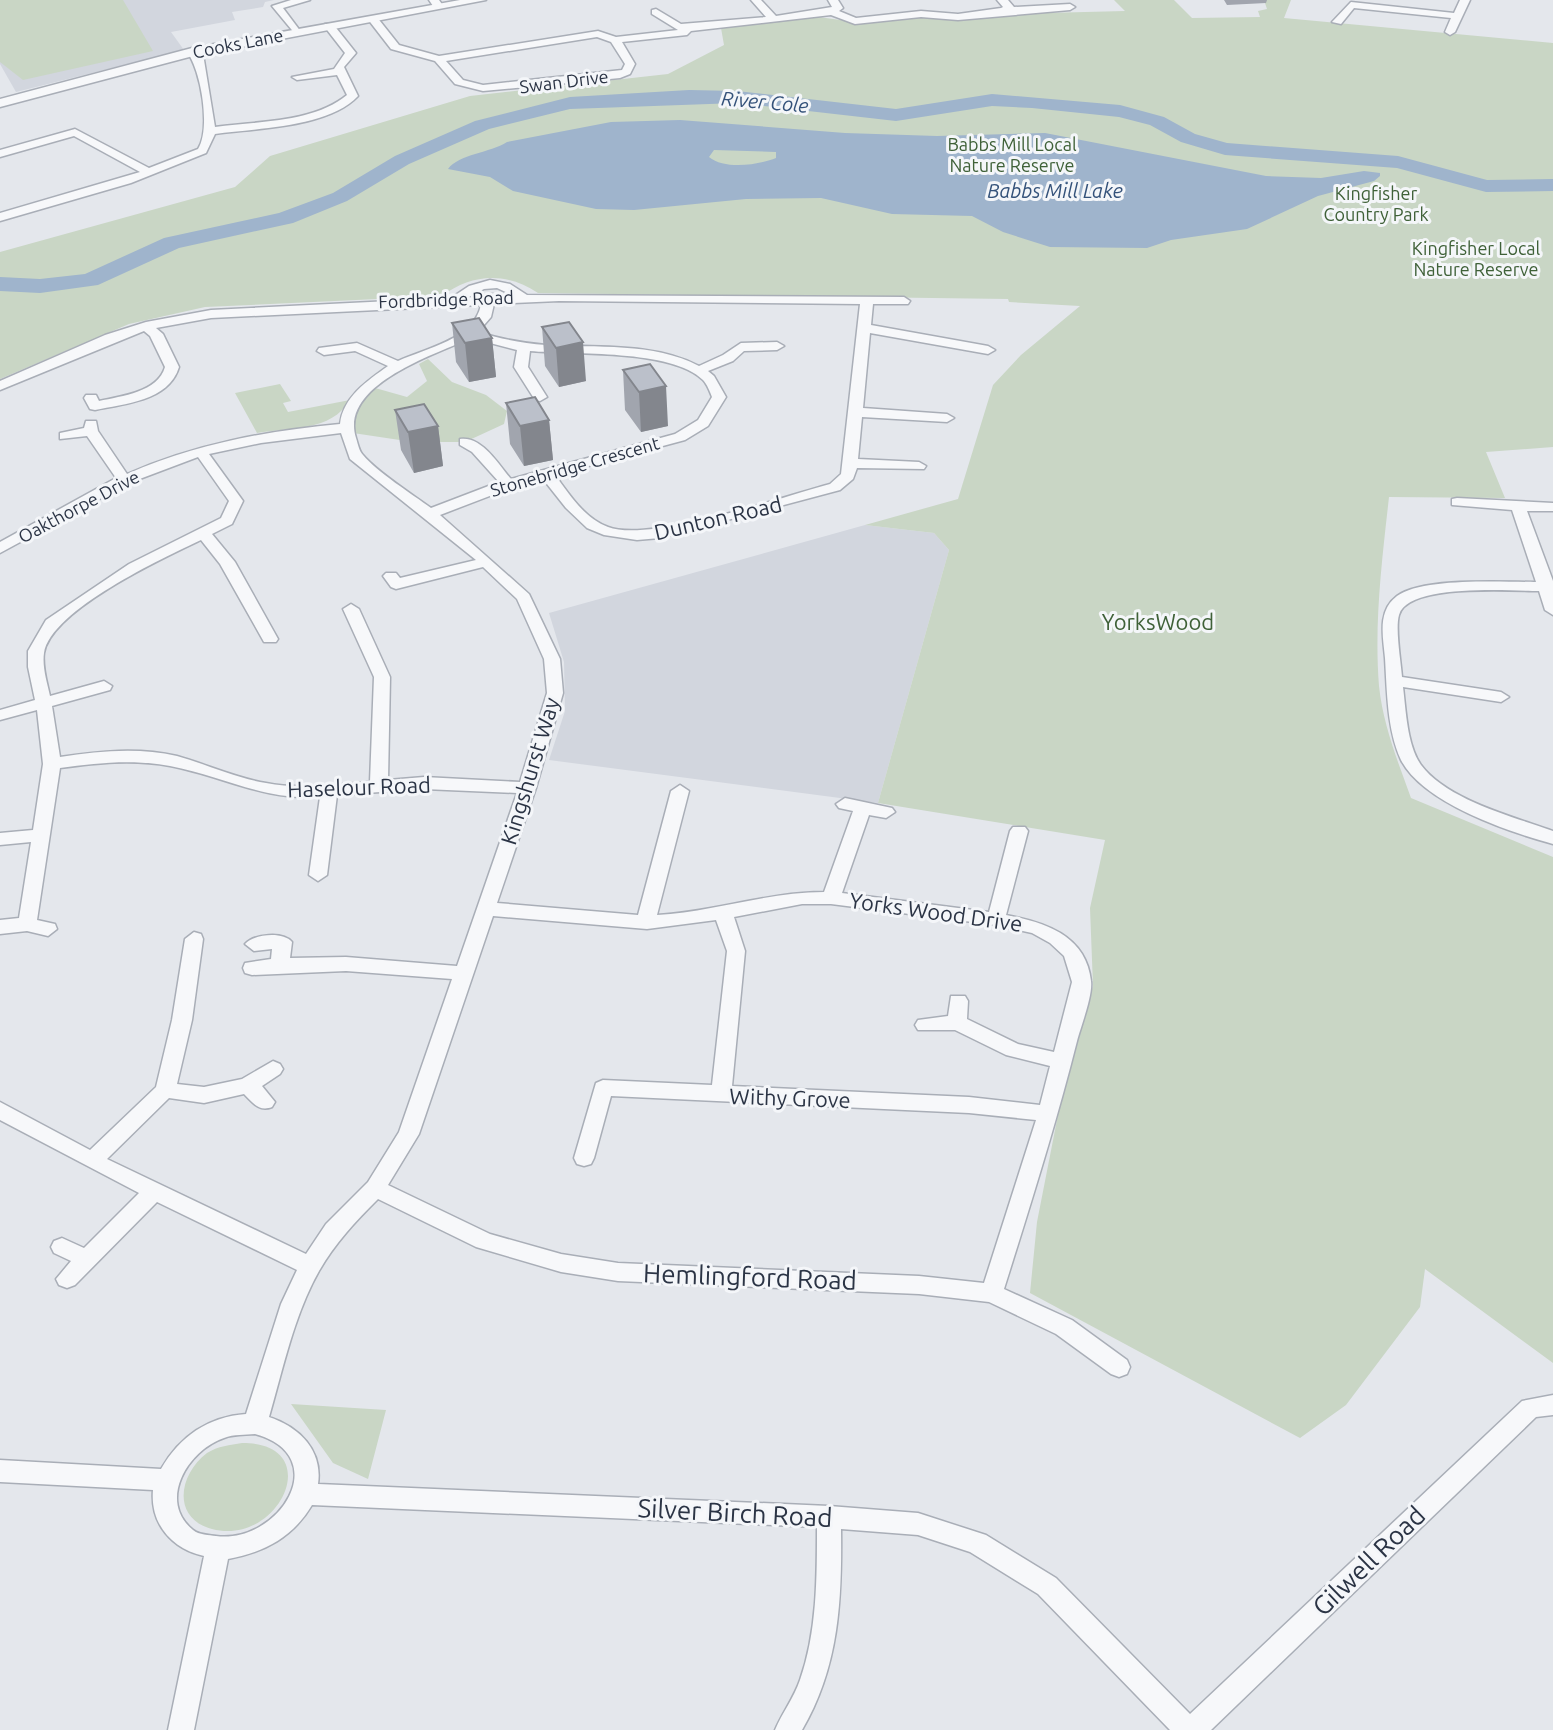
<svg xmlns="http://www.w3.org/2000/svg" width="1553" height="1730" viewBox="0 0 1553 1730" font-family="Ubuntu,sans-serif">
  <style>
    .built { fill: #d2d6de }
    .green { fill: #c9d6c5 }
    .water { fill: #9fb4cc; fill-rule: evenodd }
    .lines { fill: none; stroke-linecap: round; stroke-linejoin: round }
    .river { fill: #9fb4cc; fill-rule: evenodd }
    .minor-casing { stroke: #a9aeb7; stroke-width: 3 }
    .tertiary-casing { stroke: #a9aeb7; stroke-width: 3 }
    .minor { fill: #f7f8fa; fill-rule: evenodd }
    .tertiary { fill: #f7f8fa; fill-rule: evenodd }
    .wall { fill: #a1a5ae }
    .shaded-wall { fill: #83868d }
    .building { fill: #bbc0ca; stroke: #83868d; stroke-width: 2 }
    .labels { text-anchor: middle; stroke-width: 6; stroke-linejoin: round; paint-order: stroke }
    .far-street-label { font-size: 18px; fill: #2b3445; stroke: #f4f6f9 }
    .far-park-label { font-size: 18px; fill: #3f6138; stroke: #f4f6f9 }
    .far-water-label { font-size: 20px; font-style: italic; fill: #34527a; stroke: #f4f6f9 }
    .street-label { font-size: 22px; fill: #2b3445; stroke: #f4f6f9 }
    .park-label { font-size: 22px; fill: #3f6138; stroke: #f4f6f9 }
    .near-street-label { font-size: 26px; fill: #2b3445; stroke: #f4f6f9 }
  </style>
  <rect width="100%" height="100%" fill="#e4e7ec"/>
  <!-- built -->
  <path class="built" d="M0,0H274L265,2L263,7L232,12L235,20L171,32L184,50L16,92L0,64Z
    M865,525L934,533L949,550L878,803L549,760L565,711L564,662L549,613Z"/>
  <!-- green -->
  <path class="green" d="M0,0H123L153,51L23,80L0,62Z
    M1114,0H1174L1192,18L1260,17L1258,11L1267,9L1264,0H1291L1284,18L1553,43V447L1486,452L1505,498L1389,497C1382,560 1374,623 1379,686C1383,725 1398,762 1411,798L1553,857V1363L1425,1269L1420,1307L1346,1405L1300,1438L1030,1293L1037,1222L1065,1079L1093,986L1090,908L1105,840L878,803L949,550L934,533L865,525L958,499L993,385L1021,355L1080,306L1009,302L1008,299L538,293C507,272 472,273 442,296L205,307L129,324L0,379V252L235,187L270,156L470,96L668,74L724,45L721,28L804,15L855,22L925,16L1125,11Z
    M428,359L452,382L486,395L507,411L504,424L465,442H413L353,433L348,412L368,386L407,397L427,381L419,364Z
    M280,384L291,401L283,403L288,412L350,400C331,432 290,427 257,433L235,393Z
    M291,1404L386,1410L368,1479L333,1463Z
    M242,1443C328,1443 279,1547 212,1529C171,1518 179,1474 207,1453C218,1446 230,1445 242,1443Z"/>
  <!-- water -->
  <path class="water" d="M680,120L845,133L937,136L1045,133L1266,176L1321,178L1364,171L1380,173V176L1374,181L1318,196L1247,229L1171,240L1147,248L1050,247L1003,232L972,216L892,214L821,198L746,199L634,210L596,209L513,191L490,177L448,169C459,154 490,153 507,142L611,122ZM714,150L776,152V158C758,165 725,170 709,157Z"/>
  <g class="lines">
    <!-- river -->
    <path class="river" d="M689,90L737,91L896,109L992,94L1120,105L1164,117L1195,134L1227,143L1398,156L1487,180L1553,179V191L1486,192L1397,168L1225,155L1181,142L1150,125L1119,117L1032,108L992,106L896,121L737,103L570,109L489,129L409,164L347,201L293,223L179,248L98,285L40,293L0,291V277L40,279L85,274L164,238L279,213L333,193L395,156L475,121L570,97Z"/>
    <defs>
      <path id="minor" d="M291,0H310L283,8L301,32L296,35L272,6Z
        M429,0H439L444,7L435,9Z
        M751,0H761L776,16L832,7L828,0H838L843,8L839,11L856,18L921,11L958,14L1001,8L1003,7L997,0H1008L1014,7L1070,4L1075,7L1070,10L958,20L921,17L855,24L831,15L691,31L687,35L622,42L635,64L630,74L620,78L483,91L455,84L435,61L391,49L367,18L376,16L399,45L439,56L598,31L616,37L678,30L652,14V10L656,9L681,24L766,17ZM597,37L611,42L625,64L622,70L483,85L463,80L446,61Z
        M1460,0H1470L1455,32L1450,35L1445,32L1451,18L1354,8L1341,24L1332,22L1351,2L1454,13Z
        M325,24H333L356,53L344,67L358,96C328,128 256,128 215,134L206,153L131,183L0,221V213L140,172L74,136L0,157V150L75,129L149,168L198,149C211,128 201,70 187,52L188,50H196L204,60L215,127C257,121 313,123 347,95L337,75L297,80L292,77L334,69L345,53L324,26Z
        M490,280L510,284L527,295L904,297L910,301L908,304H873L871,325L988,346L995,350L988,354L870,333L863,408L947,414L954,418L947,422L862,417L858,459L919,462L926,466L924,469L857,468L853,479L840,490L660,538L637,540L604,535L587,528L566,508L543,479L513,487L440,515L529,594L560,659L563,693L536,788L497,903L638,915L671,791L680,785L689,791L657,915C713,912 768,892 824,892L853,811L839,808L836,804L845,798L892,808L895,812L886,818L869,815L842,893L989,912L1010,831L1013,827H1025L1028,831L1006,915C1044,922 1086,935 1091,981C1093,995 1081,1026 1077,1041C1056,1124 1030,1206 1004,1289L1072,1320L1127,1360L1130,1367L1127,1374L1119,1377L1111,1374L1056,1334L989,1302L919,1294L618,1281L561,1272L476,1247L378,1199C356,1221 335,1243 319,1271C294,1315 283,1369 269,1417C299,1427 323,1450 318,1484L829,1506L918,1513L986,1535L1056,1578L1190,1714L1522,1401L1553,1395V1415L1536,1417L1211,1730H1170L1038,1594L970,1552L918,1535L841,1529C842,1600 839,1667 802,1730H775C782,1713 794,1698 800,1680C817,1632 817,1578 817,1527L312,1505C293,1537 265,1552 228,1559L194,1730H168L204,1556C172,1549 150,1524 153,1490L0,1482V1460L161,1469C180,1436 208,1417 246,1414L281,1304L297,1270L157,1202L75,1285L67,1288L59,1285L56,1279L71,1261L54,1253L51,1247L54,1241L62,1238L84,1248L139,1193L0,1120V1102L90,1150L156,1087L172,1020L185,939L194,932L201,934L203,939L192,1020L177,1084L204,1087L242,1079L273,1061L280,1064L283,1069L280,1074L262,1086L275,1102L272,1107C259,1112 253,1103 244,1094L204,1103L169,1098L107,1159L306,1254L326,1224L368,1182L399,1132L452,979L346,971L252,975L245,973L243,968L245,963L271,959L272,949L254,951L245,944C254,934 283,931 292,942L290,958L346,957L457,966L517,793L424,789L337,795L327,875L318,881L309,875L320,797C264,801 223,776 170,766C132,759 97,763 60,768L37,920L55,924L57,929L48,936L27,931L0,934V920L19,918L31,842L0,845V833L33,830L43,764L37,710L0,720V710L35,700L28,667V651L46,620L129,564L221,518L229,501L198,457L129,483L0,553V542L116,478L87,436L60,439V433L84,428L86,421H96L98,431L127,474C195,444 266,431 340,424C343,397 367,381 388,366L355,351L324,355L317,351L319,348L357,343L398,361C427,348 474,339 481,305L211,318L156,328L163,334L179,367C169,401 124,404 95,410L90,409L84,398L86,395H96L99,401C122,396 158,392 165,367L150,336L144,331L0,390V381L105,335L146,322L211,310L451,298L469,286ZM484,289L497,288L512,295L489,294L467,298ZM559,301L860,304L841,474L830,484C782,497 650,543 608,527C584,518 570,495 555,475L685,440L708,426L726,397L714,376L708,371L733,361L744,351L777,350L784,346L777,342L741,343L723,355L699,366C654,342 595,348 546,345C522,343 501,339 478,332L491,317L494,304ZM471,338L517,350L514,367L535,400L540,401L547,397L528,367L530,351C573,355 672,349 703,380C707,384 710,392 712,397L698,420L675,434L511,479C498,464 482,436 460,439V445L472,452L499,482L431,508C412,494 377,472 363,455C359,451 358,444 356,438C339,385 434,355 471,338ZM341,433L350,459L476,560L400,578L396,573H386L383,576L391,587L396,589L483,567L517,599L544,659L547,693L520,782L424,777L388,780L390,677L359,609L351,604L343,609L374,677L370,782C336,784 300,790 266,783C235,778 206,764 177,756C138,747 99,751 60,757L52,706L110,690L112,686L104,681L50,696C47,682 42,667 44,653C51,610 163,558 201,540L220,564L264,642H276L278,639L235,562L212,534L232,524L243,501L209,454L261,443ZM802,904H831L996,925L1032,933L1050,943L1064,956L1072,982L1054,1052L1018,1044L967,1019L968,1001L965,996H951L948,1016L918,1020L915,1025L918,1030H955L1006,1055L1050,1066L1040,1105L969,1097L732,1086L745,951L734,917ZM493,916L647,929L716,920L727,951L712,1085L603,1080L596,1083L574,1158L577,1164L584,1166L591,1164L594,1158L611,1096L969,1113L1036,1120L984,1283L919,1276L618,1263L561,1254L490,1234L388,1185L419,1134ZM255,1434C335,1456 279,1544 216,1536C209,1535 199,1535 193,1530C157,1501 188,1450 224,1438C234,1434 245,1435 255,1434Z
        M1457,498L1553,503V511H1527L1553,581V615L1545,610L1539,591C1511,591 1408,583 1399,615C1395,629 1401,662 1402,677L1501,692L1509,697L1501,702L1403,687C1406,711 1407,745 1421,765C1447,800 1514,817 1553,831V844C1509,832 1423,803 1401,760C1387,730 1387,691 1385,658C1383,636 1377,611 1397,596C1422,577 1504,582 1536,582L1512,510L1452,505V499Z"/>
      <path id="tertiary" d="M460,0H486L193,56L0,107V99L192,48Z"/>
    </defs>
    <!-- minor casing -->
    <use href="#minor" class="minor-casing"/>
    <!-- tertiary casing -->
    <use href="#tertiary" class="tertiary-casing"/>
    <!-- minor -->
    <use href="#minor" class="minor"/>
    <!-- tertiary -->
    <use href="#tertiary" class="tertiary"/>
  </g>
  <!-- wall -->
  <path class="wall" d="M1224,0H1267L1266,3L1227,5Z
    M452,323L492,338L496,377L469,382L456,362Z
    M542,327L586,381L559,387L545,366Z
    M623,370L668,426L641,432L625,410Z
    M506,403L549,420L553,460L524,466L510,444Z
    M395,410L438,426L443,466L414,473L401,450Z"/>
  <!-- shaded-wall -->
  <path class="shaded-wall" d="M492,338L496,377L469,382L465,343Z
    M583,342L586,381L559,387L556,348Z
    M666,386L668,426L641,432L639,392Z
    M549,420L553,460L524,466L520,426Z
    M438,426L443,466L414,473L408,432Z"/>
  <!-- building -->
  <path class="building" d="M479,318L492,338L465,343L452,323Z
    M569,322L583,342L556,348L542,327Z
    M650,364L666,386L639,392L623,370Z
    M535,397L549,420L520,426L506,403Z
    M424,404L438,426L408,432L395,410Z"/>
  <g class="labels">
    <!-- far-street labels -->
    <g class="far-street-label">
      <text transform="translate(238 44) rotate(-11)" y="6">Cooks Lane</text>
      <text transform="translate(564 82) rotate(-7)" y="6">Swan Drive</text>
      <text transform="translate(446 300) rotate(-2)" y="6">Fordbridge Road</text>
      <text transform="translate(575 467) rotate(-16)" y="6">Stonebridge Crescent</text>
      <text transform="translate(79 507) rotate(-28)" y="6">Oakthorpe Drive</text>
    </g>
    <!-- far-park labels -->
    <g class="far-park-label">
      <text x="1012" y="151">Babbs Mill Local<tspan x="1012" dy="21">Nature Reserve</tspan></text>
      <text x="1376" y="200">Kingfisher<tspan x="1376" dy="21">Country Park</tspan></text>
      <text x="1476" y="255">Kingfisher Local<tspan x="1476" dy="21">Nature Reserve</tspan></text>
    </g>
    <!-- far-water labels -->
    <g class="far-water-label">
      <text transform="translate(765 102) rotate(5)" y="7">River Cole</text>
      <text x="1055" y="198">Babbs Mill Lake</text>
    </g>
    <!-- street labels -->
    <g class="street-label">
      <text transform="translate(718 518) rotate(-13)" y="8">Dunton Road</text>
      <text transform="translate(530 771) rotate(-73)" y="8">Kingshurst Way</text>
      <text transform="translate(359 787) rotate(-2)" y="8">Haselour Road</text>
      <text transform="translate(936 912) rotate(8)" y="8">Yorks Wood Drive</text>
      <text transform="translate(790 1098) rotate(2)" y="8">Withy Grove</text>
    </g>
    <!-- park labels -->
    <g class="park-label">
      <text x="1158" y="630">YorksWood</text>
    </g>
    <!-- near-street labels -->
    <g class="near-street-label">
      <text transform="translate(750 1277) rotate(2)" y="9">Hemlingford Road</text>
      <text transform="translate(735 1513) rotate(3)" y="9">Silver Birch Road</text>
      <text transform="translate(1369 1561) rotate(-44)" y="9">Gilwell Road</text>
    </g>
  </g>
</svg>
